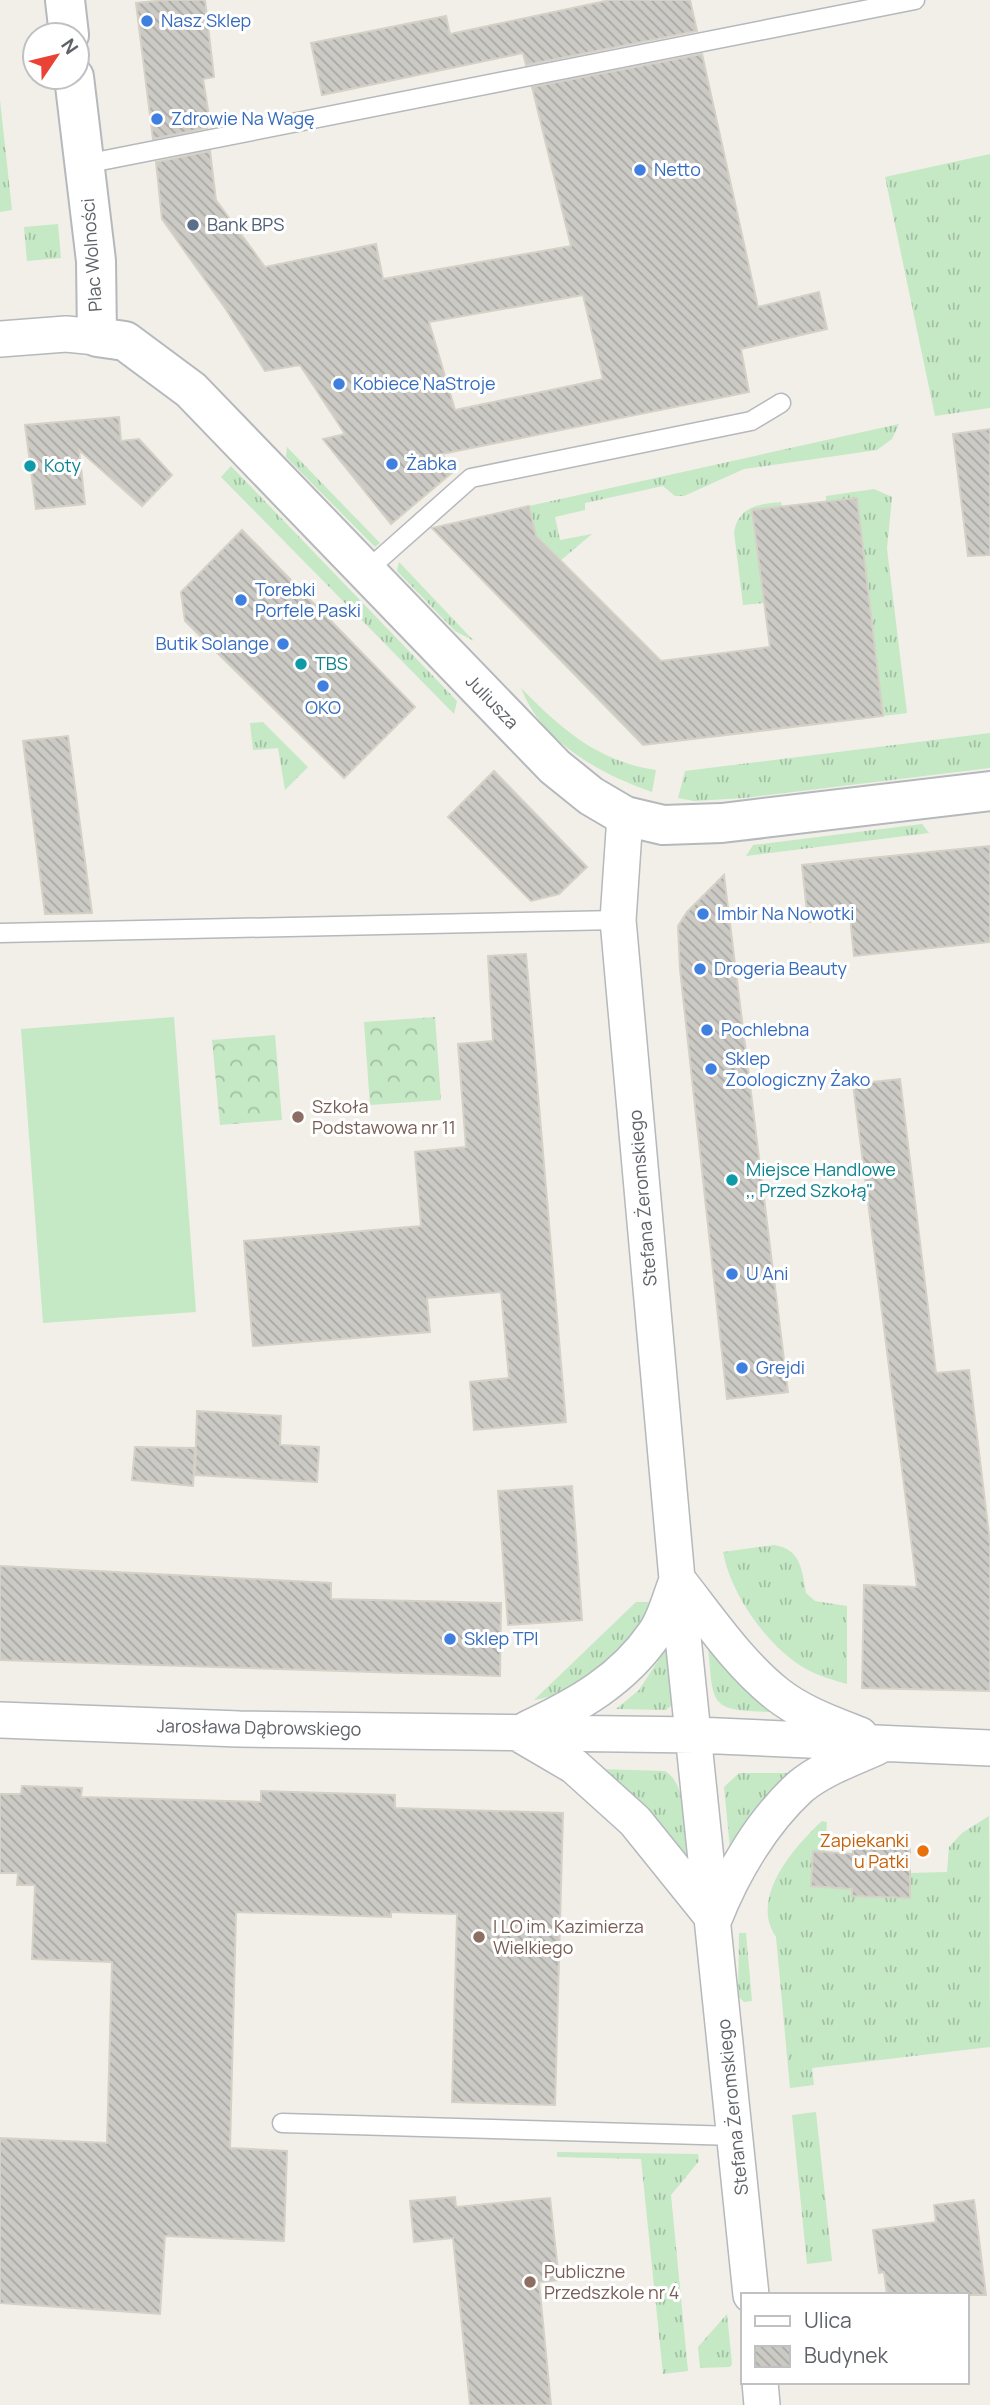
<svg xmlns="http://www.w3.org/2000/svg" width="990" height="2405" viewBox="0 0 990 2405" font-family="Manrope,sans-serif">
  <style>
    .grass { fill: url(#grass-tufts) }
    .forest { fill: url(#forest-crowns) }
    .pitch { fill: #c5e8c5 }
    .building { fill: url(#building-back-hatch); stroke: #d6d1c6; stroke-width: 2; fill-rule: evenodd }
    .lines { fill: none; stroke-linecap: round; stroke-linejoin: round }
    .service-casing { stroke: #b5b8bc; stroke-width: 21 }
    .minor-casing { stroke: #b5b8bc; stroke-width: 38 }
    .tertiary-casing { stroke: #b5b8bc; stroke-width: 42 }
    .service { stroke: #fff; stroke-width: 18 }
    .minor { stroke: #fff; stroke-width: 35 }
    .tertiary { stroke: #fff; stroke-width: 38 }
    .shop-dot { fill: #3f7fe0; stroke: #fff; stroke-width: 2.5 }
    .service-dot { fill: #5c6f8a; stroke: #fff; stroke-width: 2.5 }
    .culture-dot { fill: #0f9aa8; stroke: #fff; stroke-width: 2.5 }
    .education-dot { fill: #8d6e63; stroke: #fff; stroke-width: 2.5 }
    .food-dot { fill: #e8710a; stroke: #fff; stroke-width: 2.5 }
    .labels { text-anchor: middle; stroke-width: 6; stroke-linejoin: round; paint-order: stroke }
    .shop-label { font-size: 18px; fill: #366cbe; stroke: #fff; text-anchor: start }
    .service-label { font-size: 18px; fill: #4e5e75; stroke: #fff; text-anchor: start }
    .street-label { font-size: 18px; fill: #5f6368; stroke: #fff }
    .culture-label { font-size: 18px; fill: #0d838f; stroke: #fff; text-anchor: start }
    .education-label { font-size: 18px; fill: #785e54; stroke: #fff; text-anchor: start }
    .food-label { font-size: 18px; fill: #c56008; stroke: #fff; text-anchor: end }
  </style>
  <defs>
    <pattern id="grass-tufts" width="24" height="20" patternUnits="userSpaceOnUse" patternTransform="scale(1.75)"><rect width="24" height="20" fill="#c5e8c5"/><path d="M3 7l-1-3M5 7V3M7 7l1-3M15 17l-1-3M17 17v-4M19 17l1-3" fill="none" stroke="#a3c0a4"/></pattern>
    <pattern id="forest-crowns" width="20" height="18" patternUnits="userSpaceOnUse" patternTransform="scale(1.75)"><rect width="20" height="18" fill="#c5e8c5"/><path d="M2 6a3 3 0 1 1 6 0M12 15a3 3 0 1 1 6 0" fill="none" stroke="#a3c0a4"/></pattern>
    <pattern id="building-back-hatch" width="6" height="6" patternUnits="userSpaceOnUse" patternTransform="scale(1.75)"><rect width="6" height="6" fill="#cccac5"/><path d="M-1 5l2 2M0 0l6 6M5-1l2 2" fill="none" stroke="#a9a8a4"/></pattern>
  </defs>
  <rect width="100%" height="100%" fill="#f1efe8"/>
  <!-- grass -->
  <path class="grass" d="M0,100L12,210L0,212Z
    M990,154V408L935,416L885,177Z
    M58,224L61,258L27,261L24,227Z
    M899,424L892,439L877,450L744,469L684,496H675L663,486L585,503V510L555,517L560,540L592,534L560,561L536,536L529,506Z
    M287,447L380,543L375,547L286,457Z
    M231,466L457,701L454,714L221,477Z
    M874,489L892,497L887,549L907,713L883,716L857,498L826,501V496Z
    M781,502L782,507L752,510L764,603L743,605L734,532C739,506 759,504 781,502Z
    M399,562L474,641L455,631L397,571Z
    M521,688C561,729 599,762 656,770L652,792C600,774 542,742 521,688Z
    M263,722L308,767L285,790L278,748L253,750L250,723Z
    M990,733V768L744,798L694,801L678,798L685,771Z
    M922,824L929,833L746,856L753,845Z
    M774,1545C801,1549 802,1570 806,1593L815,1601L847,1606V1684C833,1680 819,1676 806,1669C768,1647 731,1595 723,1552Z
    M636,1602H649C634,1650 583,1693 534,1700Z
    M707,1638L778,1712C704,1711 715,1707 707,1638Z
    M667,1647L674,1703L666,1710L616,1709L639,1690Z
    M597,1769L665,1771C689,1785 684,1835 687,1861Z
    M739,1773H794L731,1859L724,1787Z
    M989,1816L990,2047L812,2068L814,2085L790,2088L776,1937C749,1898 794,1847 822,1821L827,1822L825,1852L910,1873L947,1872L949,1847L962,1833Z
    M739,1933H746L752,2001L744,2002L738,1996Z
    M816,2112L832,2261L807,2264L792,2115Z
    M557,2152L698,2154L699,2161L671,2195L688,2371L663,2374L641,2159L557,2157Z
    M727,2314L732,2364L730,2367L700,2368L698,2347Z"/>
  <!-- forest -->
  <path class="forest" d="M435,1017L441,1100L370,1105L364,1022Z
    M275,1035L282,1120L220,1125L212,1040Z"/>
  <!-- pitch -->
  <path class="pitch" d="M174,1017L196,1312L43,1323L21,1029Z"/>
  <!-- building -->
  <path class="building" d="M166,0H205L214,77L203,79L210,122H206L207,128L153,139L136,3Z
    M610,0H690L697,31L526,65L523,53L322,95L311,43L446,16L450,34Z
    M702,54L758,307L819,292L827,329L741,349L749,392L442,454L454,471L391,524L323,439L345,434L300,365L265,371L225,308L162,219L156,162L210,151L216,200L265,267L376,244L383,279L571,246L532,87ZM583,295L603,379L455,410L429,322Z
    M119,417L121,441L139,439L172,475L142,506L79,450L85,504L36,509L25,425Z
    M990,429V555L968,556L953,434Z
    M857,498L883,716L643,745L432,528L529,506L536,536L661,661L770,647L752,510Z
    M242,530L415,707L344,778L185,621L181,592Z
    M68,736L92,913L45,914L23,741Z
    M494,771L587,867L559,894L531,901L448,817Z
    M990,846V942L854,956L850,917L808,922L802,865Z
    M724,875L788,1392L727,1399L680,969L678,926L687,912Z
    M526,954L566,1422L474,1430L470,1382L509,1378L501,1292L427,1298L430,1332L253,1346L244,1241L421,1226L415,1152L466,1147L458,1044L493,1041L488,956Z
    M900,1079L936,1373L969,1370L990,1543V1691L862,1688L864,1585L917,1587L853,1084Z
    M197,1411L281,1416L280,1445L319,1447L317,1482L195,1475Z
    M135,1447L195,1448L193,1486L132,1480Z
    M572,1486L582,1620L508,1625L498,1491Z
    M0,1566L331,1583V1599L501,1603L500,1676L0,1660Z
    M22,1786L82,1788L81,1797L261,1802V1791L395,1795V1808L563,1813L555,2105L452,2102L457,1914L391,1912V1917L236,1912L230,2148L287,2151L284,2241L165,2236L160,2314L0,2303V2138L107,2143L112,1962L32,1959L35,1885H17L18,1873H0V1794H21Z
    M853,1846L910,1849V1898L852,1896V1889L811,1886L813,1851L853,1854Z
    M455,2197L456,2207L550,2198L559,2280L539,2282L551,2405H470L453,2238L414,2242L410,2201Z
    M974,2200L986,2295H887L884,2272L879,2273L873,2230L936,2222L934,2205Z"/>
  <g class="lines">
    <defs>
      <path id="service" d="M85,164L915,0
        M365,572L471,478L751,421L781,403
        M0,933L618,920
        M282,2123L736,2136"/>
      <path id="minor" d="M0,339L66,334L97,337
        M625,816L618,920L677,1579L751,2295
        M677,1579C708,1618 738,1663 777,1694C801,1713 832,1724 860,1735
        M0,1720L239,1729L696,1735L990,1748
        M527,1729C578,1705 623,1680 655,1633C665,1619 670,1598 676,1583
        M521,1735L574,1766L635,1821L714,1919C733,1871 762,1822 800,1787C821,1769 853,1758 877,1747
        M760,2382L762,2405"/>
      <path id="tertiary" d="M65,0L69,35
        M74,77L96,261L97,337L125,341L191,390L555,767L591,796L625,816L663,825L722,823L990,791"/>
    </defs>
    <!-- service casing -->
    <use href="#service" class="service-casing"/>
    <!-- minor casing -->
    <use href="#minor" class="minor-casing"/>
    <!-- tertiary casing -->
    <use href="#tertiary" class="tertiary-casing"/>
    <!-- service -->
    <use href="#service" class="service"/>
    <!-- minor -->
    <use href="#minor" class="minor"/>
    <!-- tertiary -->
    <use href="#tertiary" class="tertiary"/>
  </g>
  <!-- markers -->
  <g class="shop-dot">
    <circle cx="147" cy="21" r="7"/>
    <circle cx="157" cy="119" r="7"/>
    <circle cx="640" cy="170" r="7"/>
    <circle cx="339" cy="384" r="7"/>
    <circle cx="392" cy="464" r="7"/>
    <circle cx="241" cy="600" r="7"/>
    <circle cx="283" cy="644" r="7"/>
    <circle cx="323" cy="686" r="7"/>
    <circle cx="703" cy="914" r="7"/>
    <circle cx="700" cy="969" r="7"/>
    <circle cx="707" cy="1030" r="7"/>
    <circle cx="711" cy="1069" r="7"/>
    <circle cx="732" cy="1274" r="7"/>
    <circle cx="742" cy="1368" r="7"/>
    <circle cx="450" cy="1639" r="7"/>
  </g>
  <circle class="service-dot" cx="193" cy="225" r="7"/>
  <g class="culture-dot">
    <circle cx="30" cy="466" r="7"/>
    <circle cx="301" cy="664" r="7"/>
    <circle cx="732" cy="1180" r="7"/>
  </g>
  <g class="education-dot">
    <circle cx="298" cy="1117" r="7"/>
    <circle cx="479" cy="1937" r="7"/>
    <circle cx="530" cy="2282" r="7"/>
  </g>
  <circle class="food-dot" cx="923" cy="1851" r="7"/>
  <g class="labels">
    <!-- shop labels -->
    <g class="shop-label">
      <text x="161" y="27">Nasz Sklep</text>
      <text x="171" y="125">Zdrowie Na Wagę</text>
      <text x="654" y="176">Netto</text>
      <text x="353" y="390">Kobiece NaStroje</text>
      <text x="406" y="470">Żabka</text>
      <text x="255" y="596">Torebki<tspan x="255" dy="21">Porfele Paski</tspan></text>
      <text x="269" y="650" text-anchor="end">Butik Solange</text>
      <text x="323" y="714" text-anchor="middle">OKO</text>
      <text x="717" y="920">Imbir Na Nowotki</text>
      <text x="714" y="975">Drogeria Beauty</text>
      <text x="721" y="1036">Pochlebna</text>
      <text x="725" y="1065">Sklep<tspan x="725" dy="21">Zoologiczny Żako</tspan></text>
      <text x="746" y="1280">U Ani</text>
      <text x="756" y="1374">Grejdi</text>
      <text x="464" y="1645">Sklep TPI</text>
    </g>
    <!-- service labels -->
    <g class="service-label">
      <text x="207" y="231">Bank BPS</text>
    </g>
    <!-- street labels -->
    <g class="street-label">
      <text transform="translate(92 255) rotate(-94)" y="6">Plac Wolności</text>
      <text transform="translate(492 702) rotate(46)" y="6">Juliusza</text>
      <text transform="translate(643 1198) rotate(-95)" y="6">Stefana Żeromskiego</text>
      <text transform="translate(259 1728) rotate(1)" y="6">Jarosława Dąbrowskiego</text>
      <text transform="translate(733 2107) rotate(-96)" y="6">Stefana Żeromskiego</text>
    </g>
    <!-- culture labels -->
    <g class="culture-label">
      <text x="44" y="472">Koty</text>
      <text x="315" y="670">TBS</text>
      <text x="746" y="1176">Miejsce Handlowe<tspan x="746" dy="21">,, Przed Szkołą"</tspan></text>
    </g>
    <!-- education labels -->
    <g class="education-label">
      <text x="312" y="1113">Szkoła<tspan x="312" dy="21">Podstawowa nr 11</tspan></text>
      <text x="493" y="1933">I LO im. Kazimierza<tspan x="493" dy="21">Wielkiego</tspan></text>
      <text x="544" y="2278">Publiczne<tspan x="544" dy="21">Przedszkole nr 4</tspan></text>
    </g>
    <!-- food labels -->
    <g class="food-label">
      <text x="909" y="1847">Zapiekanki<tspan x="909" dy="21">u Patki</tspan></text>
    </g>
  </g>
  <!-- legend -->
  <rect x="741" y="2293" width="228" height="91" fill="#ffffff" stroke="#bfc1c3" stroke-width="2"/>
  <rect x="755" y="2316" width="35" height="10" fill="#ffffff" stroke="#bfc1c3" stroke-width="2"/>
  <text x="804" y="2328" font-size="21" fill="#5f6368">Ulica</text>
  <rect x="755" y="2346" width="35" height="21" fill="url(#building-back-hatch)" stroke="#bfc1c3" stroke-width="2"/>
  <text x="804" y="2363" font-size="21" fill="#5f6368">Budynek</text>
  <!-- north arrow -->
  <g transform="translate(56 56) rotate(55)"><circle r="33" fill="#ffffff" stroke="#bfc1c3" stroke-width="2"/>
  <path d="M0-5L12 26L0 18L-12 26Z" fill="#ea4335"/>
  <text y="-10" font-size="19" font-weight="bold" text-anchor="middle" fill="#5f6368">N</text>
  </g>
</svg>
